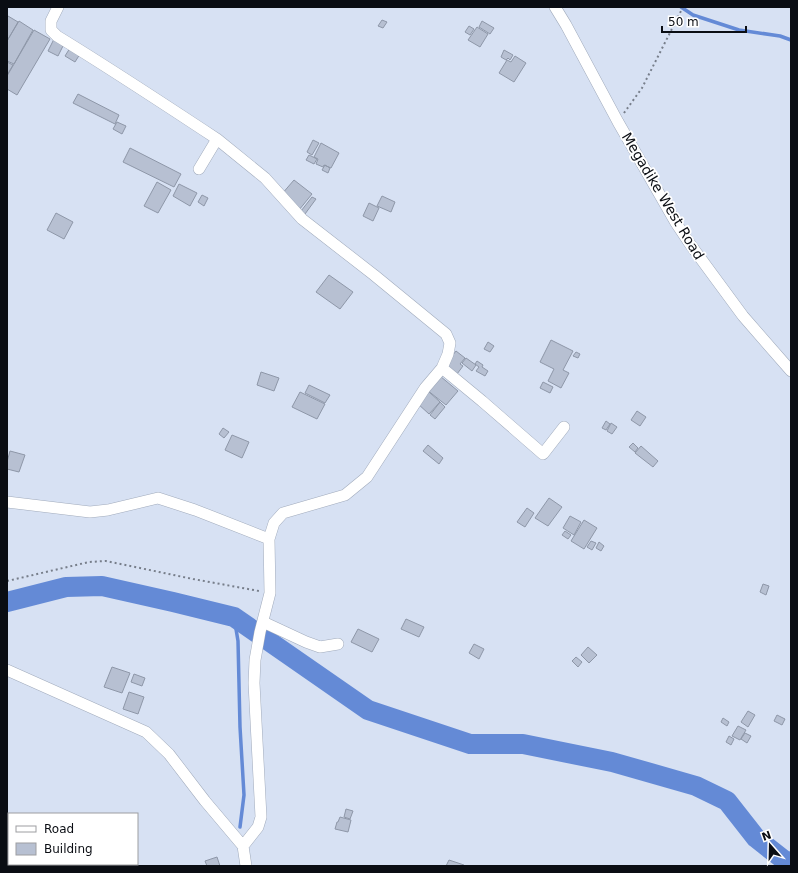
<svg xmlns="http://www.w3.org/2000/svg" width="798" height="873" viewBox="0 0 798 873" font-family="'DejaVu Sans',sans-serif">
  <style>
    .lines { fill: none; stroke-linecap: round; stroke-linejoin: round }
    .stream { stroke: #648ad6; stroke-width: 3.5 }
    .river { stroke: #648ad6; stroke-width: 20 }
    .building { fill: #b7c0d2; stroke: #8e97a8 }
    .minor-casing { stroke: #a1abbc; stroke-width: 12 }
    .path { stroke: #777e8a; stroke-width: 2; stroke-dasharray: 2 3; stroke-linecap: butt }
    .minor { stroke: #fff; stroke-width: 11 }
    .labels { text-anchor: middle; stroke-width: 3.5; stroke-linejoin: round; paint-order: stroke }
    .street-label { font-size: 14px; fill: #0a0d13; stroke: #fff }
  </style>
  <rect width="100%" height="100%" fill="#d7e1f3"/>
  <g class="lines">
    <!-- stream -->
    <path class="stream" d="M681,7L693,15L739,30L780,36L791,40
      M234,617L238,641L240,727L244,795L240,827"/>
    <!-- river -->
    <path class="river" d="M7,602L66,587L102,586L173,602L234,617L368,710L470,744H523L612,762L696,786L727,801L756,838L784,860L791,862"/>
  </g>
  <!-- building -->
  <path class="building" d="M8,16L18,22L7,41V18Z
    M382,20L387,22L383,28L378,26Z
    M19,21L33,30L14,64L7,61V41Z
    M482,21L494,28L490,34L479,27Z
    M469,26L474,29L470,35L465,32Z
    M477,27L488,34L480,47L468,40Z
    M34,30L50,39L17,95L7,89V76Z
    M54,39L64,44L58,56L48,51Z
    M70,48L80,54L75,62L65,56Z
    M504,50L513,55L510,60L508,58L506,60L501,57Z
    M515,56L526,63L514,82L499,73L507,60L511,62Z
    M7,62L13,65L7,75Z
    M78,94L119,115L115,124L73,103Z
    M117,122L126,126L122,134L113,129Z
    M313,140L319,143L312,155L307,152Z
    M321,143L339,153L331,168L324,165L323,167L316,164L318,159L314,157Z
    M130,148L181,174L174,187L123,162Z
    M309,155L317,159L314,164L306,160Z
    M325,165L330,168L328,173L322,170Z
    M294,180L312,194L299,210L281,195Z
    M157,182L171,190L158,213L144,206Z
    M179,184L197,193L190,206L173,196Z
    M202,195L208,198L204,206L198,202Z
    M382,196L395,202L391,212L377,206Z
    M312,197L316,199L305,214L301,211Z
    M369,203L379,208L373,221L363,216Z
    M56,213L73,222L64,239L47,230Z
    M329,275L353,292L340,309L316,292Z
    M551,340L573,351L563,370L569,373L561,388L548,381L554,369L540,362Z
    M488,342L494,346L490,352L484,349Z
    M456,351L465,358L460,364L463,366L457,374L445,365Z
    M576,352L580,354L578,358L573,356Z
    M466,358L476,365L472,371L462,363Z
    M477,361L483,365L482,367L488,371L485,376L476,371L479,367L475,364Z
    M261,372L279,378L274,391L257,385Z
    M440,376L458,391L446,405L427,390Z
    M543,382L553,387L550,393L540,388Z
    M309,385L330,395L325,403L305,393Z
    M428,391L440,402L429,414L417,403Z
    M300,392L325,404L317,419L292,407Z
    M440,402L445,407L435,419L430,415Z
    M637,411L646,417L640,426L631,420Z
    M606,421L610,424L606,430L602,428Z
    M611,423L617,427L612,434L607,431Z
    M223,428L229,432L224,438L219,434Z
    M232,435L249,442L242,458L225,450Z
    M633,443L638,448L635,452L629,447Z
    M428,445L443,458L439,464L423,451Z
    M641,446L658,461L653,467L635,453Z
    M10,451L25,455L19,472L7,469V462Z
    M549,498L562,507L548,526L535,518Z
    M527,508L534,513L525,527L517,522Z
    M570,516L581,522L574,535L563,528Z
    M584,520L597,528L584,549L571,541Z
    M565,531L571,535L568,539L562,535Z
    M591,541L596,543L592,550L587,547Z
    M599,542L604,546L601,551L596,548Z
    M763,584L769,586L766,595L760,592Z
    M406,619L424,627L419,637L401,629Z
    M358,629L379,639L372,652L351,642Z
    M474,644L484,649L479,659L469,653Z
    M588,647L597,655L589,663L581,655Z
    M576,657L582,662L578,667L572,661Z
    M112,667L130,673L122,693L104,687Z
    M134,674L145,678L142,686L131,682Z
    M129,692L144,697L138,714L123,709Z
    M748,711L755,715L748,727L741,722Z
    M777,715L785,719L782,725L774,721Z
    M723,718L729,722L727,726L721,722Z
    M738,726L746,730L740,740L732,736Z
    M745,733L751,736L747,743L741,739Z
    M729,736L734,739L731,745L726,742Z
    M346,809L353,811L350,819L344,817Z
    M340,817L351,820L348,832L335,829L337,822H338Z
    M217,857L220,866H207L205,861Z
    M449,860L464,865V866H446Z"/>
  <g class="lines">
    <defs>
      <path id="minor" d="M58,7L51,21V30L57,36C111,69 164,104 217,139
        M555,7L566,25L618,122L676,223L690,244L743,316L791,371
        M199,169L217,139L265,178L302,219L374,275L446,334L450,343L448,354L442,368L425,388L367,477L345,495L283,513L274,523L269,539L270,593L260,632L255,660L254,683L261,817L258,827L243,846
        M442,368L482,401L543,454L564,427
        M7,502L90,512L108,510L158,498L195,510L269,539
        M263,622L306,642L320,647L338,644
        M7,670L146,732L169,754L205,801L243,846L246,866"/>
    </defs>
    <!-- minor casing -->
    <use href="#minor" class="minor-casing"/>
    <!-- path -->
    <path class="path" d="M624,113L642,88L683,7
      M7,581L89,562L106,561L193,579L259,591"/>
    <!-- minor -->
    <use href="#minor" class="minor"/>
  </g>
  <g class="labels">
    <!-- street labels -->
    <g class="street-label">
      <text transform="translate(663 196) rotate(59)" y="5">Megadike West Road</text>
    </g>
  </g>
  <!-- border -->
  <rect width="798" height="873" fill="none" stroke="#0a0d13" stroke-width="16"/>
  <!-- legend -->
  <rect x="8" y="813" width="130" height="52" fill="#ffffff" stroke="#9d9ea1"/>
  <rect x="16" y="826" width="20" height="6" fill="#ffffff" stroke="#9d9ea1"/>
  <text x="44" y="833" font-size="12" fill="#0a0d13">Road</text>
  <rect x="16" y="843" width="20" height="12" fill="#b7c0d2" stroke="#9d9ea1"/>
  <text x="44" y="853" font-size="12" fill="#0a0d13">Building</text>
  <!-- north arrow -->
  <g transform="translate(770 845) rotate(340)" stroke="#ffffff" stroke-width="3" paint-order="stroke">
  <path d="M0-3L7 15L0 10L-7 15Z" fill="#0a0d13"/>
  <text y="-6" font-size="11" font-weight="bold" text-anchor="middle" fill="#0a0d13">N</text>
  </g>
  <!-- scale -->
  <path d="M662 26v6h84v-6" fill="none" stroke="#0a0d13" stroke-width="2"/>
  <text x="668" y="26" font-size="12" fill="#0a0d13" stroke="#ffffff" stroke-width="3" paint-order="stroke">50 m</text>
</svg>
